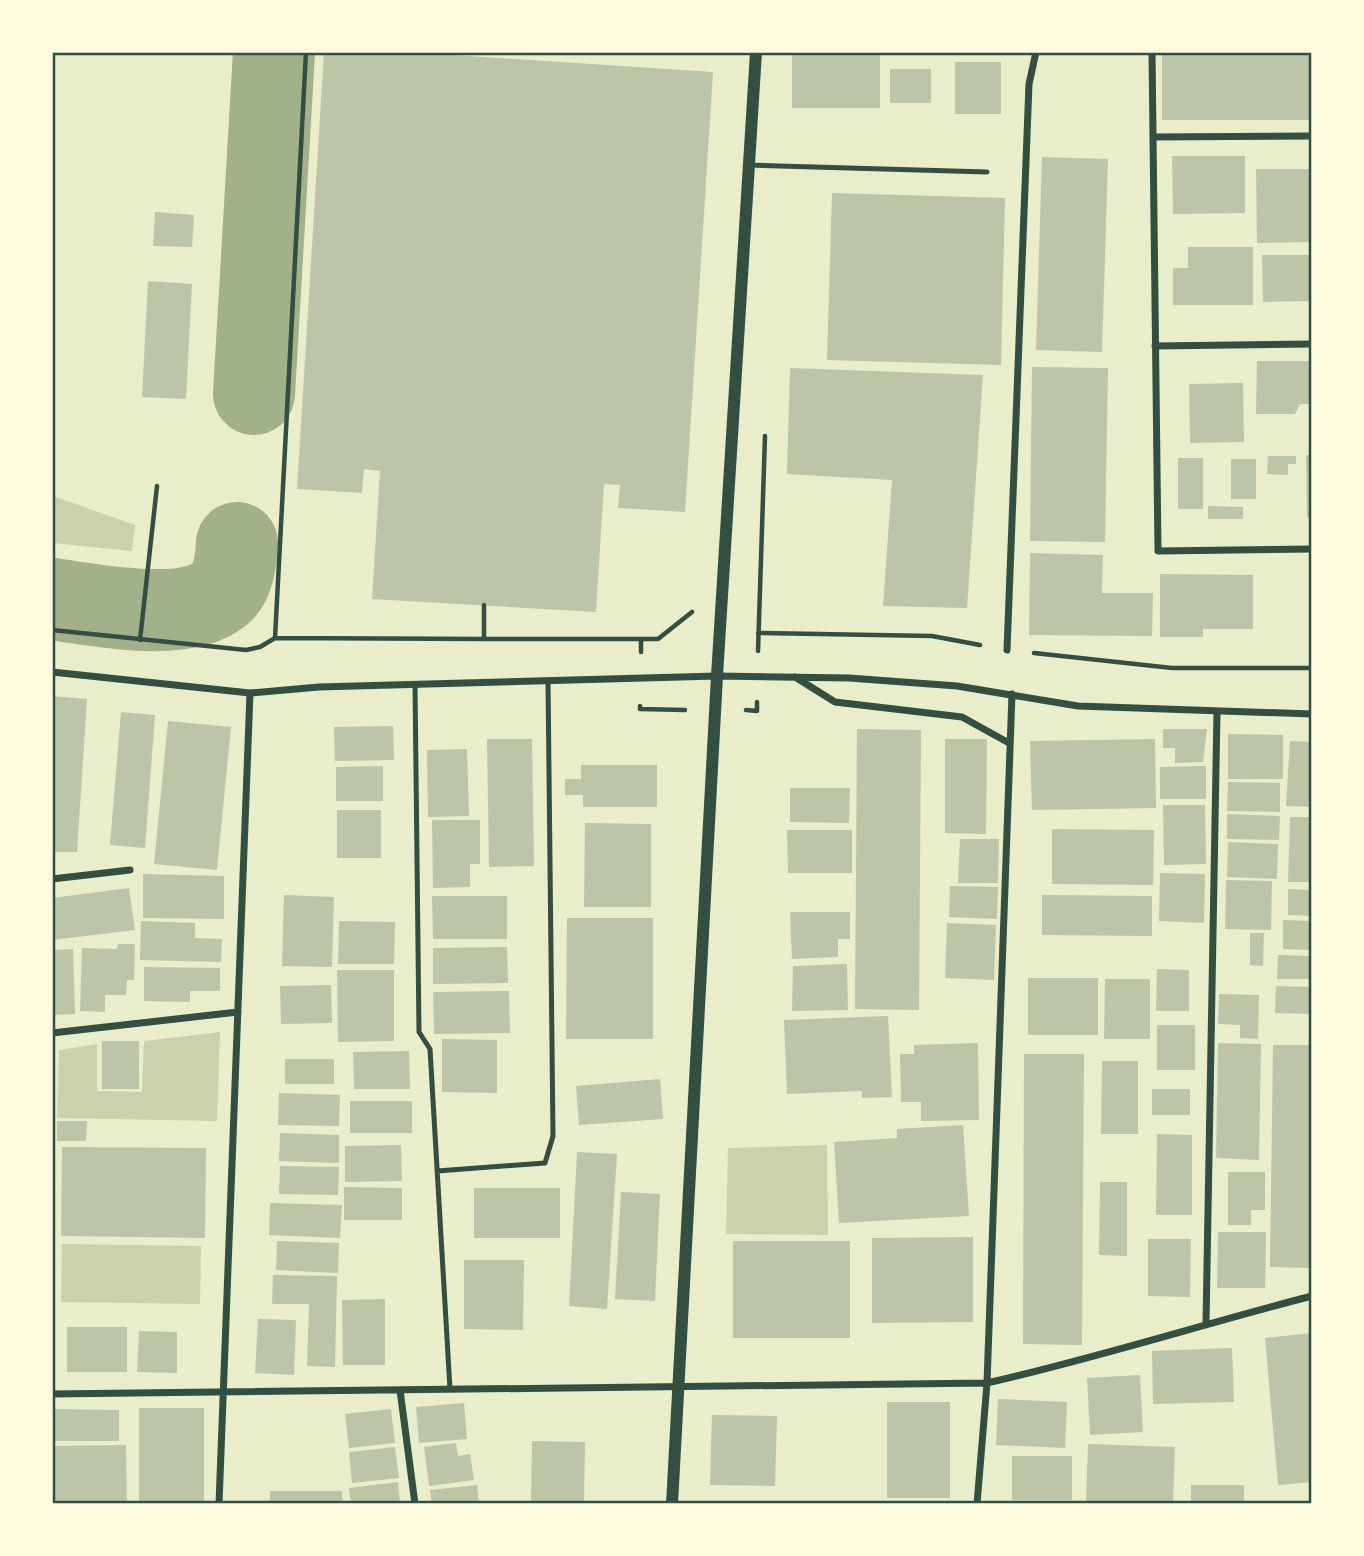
<svg xmlns="http://www.w3.org/2000/svg" width="1364" height="1556" viewBox="0 0 1364 1556" font-family="'DejaVu Sans',sans-serif">
  <style>
    .green { fill: #cad2ad }
    .lines { fill: none; stroke-linecap: round; stroke-linejoin: round }
    .river { stroke: #a3b18a; stroke-width: 82 }
    .building { fill: #bcc5a7 }
    .path { stroke: #344e41; stroke-width: 4.5 }
    .service { stroke: #344e41; stroke-width: 5 }
    .minor { stroke: #344e41; stroke-width: 7 }
    .tertiary { stroke: #344e41; stroke-width: 12 }
    .neatline { fill: none; stroke: #344e41; stroke-width: 2.5 }
  </style>
  <rect width="100%" height="100%" fill="#e9edc9"/>
  <!-- green -->
  <path class="green" d="M53,496L135,525L132,551L53,543Z
    M220,1032L217,1121L57,1118L59,1050L97,1044V1091L142,1092L144,1041Z
    M827,1145L828,1235L726,1234L728,1148Z
    M62,1244L201,1246L200,1304L61,1302Z"/>
  <g class="lines">
    <!-- river -->
    <path class="river" d="M254,394L274,52
      M52,599C97,605 185,624 221,593C234,582 236,559 237,543"/>
  </g>
  <!-- building -->
  <path class="building" d="M324,52H407L713,72L685,512L618,508L620,485L604,484L596,612L372,599L380,471L364,469L362,493L297,489Z
    M792,52H880V108H792Z
    M1162,52H1312V120H1162Z
    M955,62H1001V114H955Z
    M890,69H931V103H890Z
    M1172,156H1245V213L1173,214Z
    M1042,157L1108,159L1102,352L1036,350Z
    M1256,169H1312V242L1257,243Z
    M832,193L1005,198L1001,365L827,360Z
    M155,212L194,215L192,247L153,246Z
    M1188,247H1253V305H1173V268H1188Z
    M1262,255H1312V301L1263,302Z
    M148,281L192,284L186,399L142,397Z
    M1257,361H1312V404H1300L1295,414H1256Z
    M1032,367L1108,368L1105,542L1030,541Z
    M790,368L983,375L967,608L883,606L892,480L787,474Z
    M1243,383L1244,442L1190,443L1189,384Z
    M1306,455H1312V518H1307Z
    M1268,456H1296V464H1288V475L1267,474Z
    M1178,458H1203V509H1178Z
    M1231,459H1256V499H1231Z
    M1208,506L1243,507V519H1208Z
    M1030,553L1103,555L1102,593H1153L1152,636L1029,635Z
    M1160,574L1253,575V629H1203V637H1160Z
    M52,696L87,699L77,852H52Z
    M121,712L155,715L145,848L110,845Z
    M168,721L231,727L217,870L154,864Z
    M393,726L394,760L335,761L334,727Z
    M857,729L921,730L919,1010L855,1009Z
    M1163,729H1207L1203,762L1175,763V748H1163Z
    M1228,734L1283,735V779H1228Z
    M487,739H532L534,866L489,867Z
    M945,739H987L986,834L945,833Z
    M1155,739L1156,808L1032,810L1030,741Z
    M1290,741L1312,742V807L1286,806Z
    M467,749L469,816L428,817L427,750Z
    M581,765H657V807H583V795H565V779H581Z
    M383,766V801H336V767Z
    M1206,766V799H1160V767Z
    M1228,782L1280,783V812L1227,811Z
    M790,788H850L849,823L790,822Z
    M1163,805H1205L1206,864L1164,865Z
    M337,810H381V858H337Z
    M1227,814L1280,816L1279,840L1227,839Z
    M1290,817H1312V882H1288Z
    M432,820H480V864H470V887L433,888Z
    M585,823L651,824V907H584Z
    M1052,829L1154,830L1153,885L1052,884Z
    M787,830H852V873H788Z
    M960,839H999L998,883H958Z
    M1228,842L1278,844L1277,879L1227,877Z
    M1160,873L1205,874L1204,923L1159,921Z
    M143,874L224,876V919L143,918Z
    M1226,880L1272,881L1271,930L1225,929Z
    M950,886L998,887L997,919L949,917Z
    M129,888L135,930L52,940V898Z
    M1288,889L1312,890V916L1288,915Z
    M284,895L334,897L332,967L282,966Z
    M1042,895L1152,896V936L1042,935Z
    M432,896H507V939H433Z
    M790,912H850V939H838V957L792,959Z
    M567,918H653V1039H566Z
    M1283,920L1312,921V950L1283,949Z
    M141,921L195,923V938L222,939L221,962L140,960Z
    M339,921L395,922L394,964H338Z
    M947,923L996,925L994,980L945,978Z
    M1250,933H1264L1263,966L1250,965Z
    M118,944H135L134,980H127L126,995H105V1012L80,1011L82,948L117,949Z
    M507,947L508,983L433,984V948Z
    M73,949L75,1014L52,1015V950Z
    M1278,955L1312,956V979H1277Z
    M847,964L848,1010L792,1011L793,966Z
    M144,967L220,968V991H190V1002L144,1001Z
    M1157,969L1189,970V1011H1156Z
    M337,970H394V1041L338,1042Z
    M1028,978H1098V1035H1028Z
    M1105,979H1150V1039H1104Z
    M331,985L332,1023L281,1024L280,986Z
    M1276,986L1312,987V1014L1275,1013Z
    M509,991L510,1033L434,1034L433,992Z
    M1219,994L1259,995L1258,1039L1240,1038V1025L1218,1024Z
    M888,1016L892,1097L862,1098V1091L787,1094L784,1020Z
    M1157,1025H1195V1070H1157Z
    M442,1039L497,1040V1093L442,1092Z
    M102,1041H139V1089H102Z
    M978,1043L979,1120L921,1121V1102H901L900,1054H914V1045Z
    M1218,1043L1261,1044L1259,1160L1216,1158Z
    M1273,1045H1312V1268L1270,1267Z
    M409,1051L410,1089H354L353,1052Z
    M1024,1054H1084L1082,1345L1023,1344Z
    M285,1059H334V1084H285Z
    M1102,1061H1138V1134H1101Z
    M660,1079L663,1119L579,1125L576,1086Z
    M1152,1089H1190V1115H1152Z
    M279,1093L340,1095L339,1126L278,1125Z
    M350,1101H412V1133H350Z
    M57,1121H87L86,1141H57Z
    M963,1125L969,1216L839,1223L834,1142L897,1138V1129Z
    M280,1133L339,1135V1163L279,1161Z
    M1157,1134L1192,1135V1215H1156Z
    M401,1145L402,1181L345,1182V1146Z
    M62,1147L206,1148L205,1238L61,1236Z
    M577,1152L617,1154L607,1309L569,1306Z
    M280,1166L339,1167L338,1195L279,1194Z
    M1228,1172H1265V1210H1251V1225H1228Z
    M1100,1182H1127V1256L1099,1255Z
    M344,1187L402,1188V1220H344Z
    M474,1188H560V1238H474Z
    M621,1192L660,1194L655,1301L615,1299Z
    M270,1203L342,1205L340,1238L269,1235Z
    M1218,1232H1266L1265,1288H1217Z
    M973,1237V1322L872,1323V1238Z
    M1148,1239H1191L1190,1297L1148,1296Z
    M277,1241L339,1243L338,1273L276,1270Z
    M733,1241H850V1338H733Z
    M464,1260H524L523,1330L464,1329Z
    M273,1275L337,1276L335,1367L307,1366L309,1304H272Z
    M385,1299V1365H343L342,1300Z
    M258,1319L296,1320L294,1375L255,1373Z
    M67,1327H127V1372H67Z
    M139,1331L177,1332V1373L137,1372Z
    M1312,1333V1482L1278,1485L1265,1338Z
    M1232,1348L1234,1402L1153,1404L1152,1351Z
    M1140,1375L1143,1432L1090,1435L1087,1378Z
    M998,1399L1067,1402L1065,1448L996,1445Z
    M887,1402H950V1498H887Z
    M464,1403L467,1439L419,1443L416,1407Z
    M139,1408H204V1504H139Z
    M52,1409L119,1410V1441H52Z
    M391,1409L395,1443L349,1448L345,1414Z
    M712,1415L777,1416L775,1486L710,1485Z
    M532,1441L585,1442L584,1504H531Z
    M456,1443L458,1456L470,1454L474,1480L429,1486L424,1447Z
    M1088,1444L1175,1447L1173,1504H1086Z
    M126,1445L127,1504H52V1446Z
    M395,1447L399,1478L352,1483L349,1452Z
    M1012,1456H1072V1500H1012Z
    M398,1482L400,1504H351L349,1488Z
    M477,1485L479,1504H432L430,1490Z
    M1191,1485H1244V1504H1191Z
    M270,1491H342L343,1504H270Z"/>
  <g class="lines">
    <!-- path -->
    <path class="path" d="M484,605V639H658L692,612
      M52,630L246,650L260,647L275,638L484,639
      M758,633L932,636L980,645
      M275,638L306,52
      M140,640L157,486
      M758,651L765,436
      M641,652V639
      M1034,653L1172,668H1312
      M640,706V709L685,710
      M746,710L757,711V702"/>
    <!-- service -->
    <path class="service" d="M749,165L987,172
      M415,684L419,1032L430,1049L450,1389
      M437,1171L545,1163L553,1136L548,681"/>
    <!-- minor -->
    <path class="minor" d="M1152,52L1158,551L1312,549
      M1153,137L1312,136
      M1155,346L1312,344
      M1007,650L1029,84L1036,52
      M52,672L250,693L319,687L717,676L849,678L957,686L1078,706L1312,714
      M795,677L835,702L962,717L1009,743
      M52,879L130,870
      M52,1033L238,1012
      M1206,1323L1217,711
      M400,1390L415,1504
      M52,1394L987,1383C1097,1358 1203,1324 1312,1296
      M219,1504L250,693
      M977,1504L987,1383L1012,694"/>
    <!-- tertiary -->
    <path class="tertiary" d="M672,1504L717,676L756,52"/>
  </g>
  <!-- border -->
  <rect width="1364" height="1556" fill="none" stroke="#fefae0" stroke-width="108"/>
  <rect x="54" y="54" width="1256" height="1448" class="neatline"/>
</svg>
